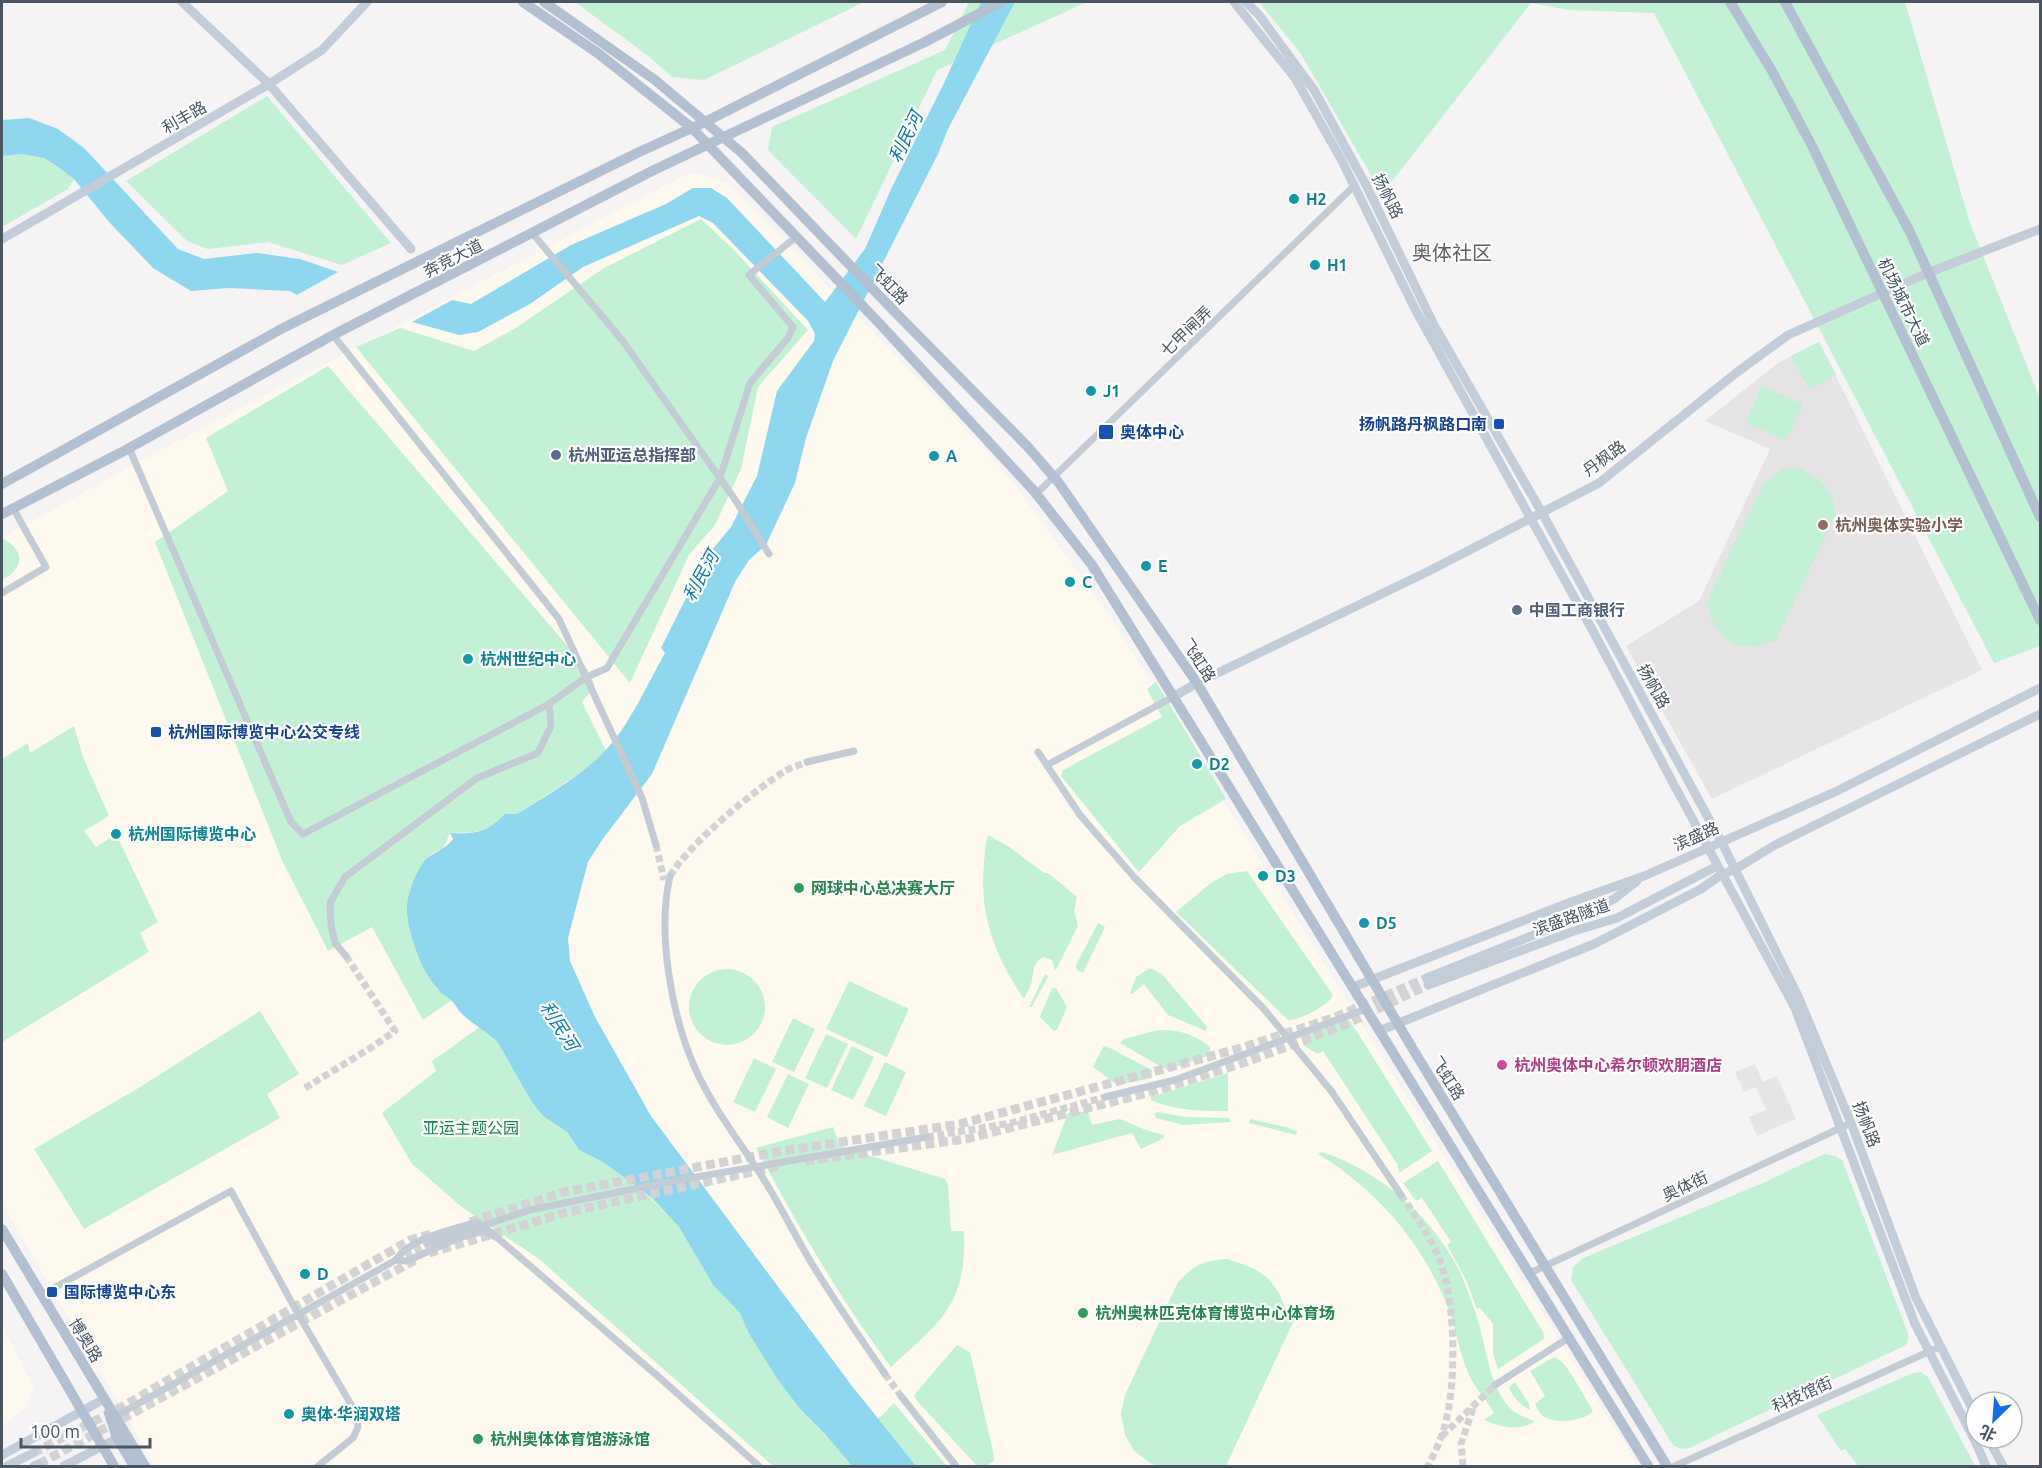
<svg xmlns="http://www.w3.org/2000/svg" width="2042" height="1468" viewBox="0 0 2042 1468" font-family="Ubuntu,'Noto Sans SC',sans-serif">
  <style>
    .commercial { fill: #fdf9ee }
    .education { fill: #e6e4e5 }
    .green { fill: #c2f1d6 }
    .water { fill: #8ed7ef }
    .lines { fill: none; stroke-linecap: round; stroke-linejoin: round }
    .street-tunnel { stroke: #d3d3d6; stroke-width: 7; stroke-dasharray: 7 3.5; stroke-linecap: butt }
    .secondary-tunnel { stroke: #d3d3d6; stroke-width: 9; stroke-dasharray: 9 4.5; stroke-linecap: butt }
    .street { stroke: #c3ccd4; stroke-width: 7 }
    .secondary { stroke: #c3cdd9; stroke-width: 9 }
    .primary { stroke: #b2c0d1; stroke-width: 10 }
    .street-bridge { stroke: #c3ccd4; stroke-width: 7 }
    .culture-dot { fill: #0f9aa8; stroke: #fff; stroke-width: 2 }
    .transit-dot { fill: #1a4fb4; stroke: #fff; stroke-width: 2 }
    .service-dot { fill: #5c6f8a; stroke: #fff; stroke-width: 2 }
    .education-dot { fill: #8d6e63; stroke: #fff; stroke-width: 2 }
    .leisure-dot { fill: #2e9e5b; stroke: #fff; stroke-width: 2 }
    .hotel-dot { fill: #d1479c; stroke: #fff; stroke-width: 2 }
    .labels { text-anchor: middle; stroke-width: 4.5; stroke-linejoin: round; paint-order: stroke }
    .street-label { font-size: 16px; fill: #495561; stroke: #fff }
    .culture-label { font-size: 16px; font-weight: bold; fill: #0d838f; stroke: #fff; text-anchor: start }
    .transit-label { font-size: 16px; font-weight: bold; fill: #164399; stroke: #fff; text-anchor: start }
    .service-label { font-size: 16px; font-weight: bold; fill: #4e5e75; stroke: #fff; text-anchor: start }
    .education-label { font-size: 16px; font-weight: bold; fill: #785e54; stroke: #fff; text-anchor: start }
    .leisure-label { font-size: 16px; font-weight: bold; fill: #27864d; stroke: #fff; text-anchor: start }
    .hotel-label { font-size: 16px; font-weight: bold; fill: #b23c85; stroke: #fff; text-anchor: start }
    .park-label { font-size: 16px; fill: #168653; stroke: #fff }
    .water-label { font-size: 18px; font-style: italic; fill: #0a7da4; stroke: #fff }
    .quarter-label { font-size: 20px; fill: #5f6268; stroke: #fff }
  </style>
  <rect width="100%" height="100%" fill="#f5f3f3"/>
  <!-- commercial -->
  <path class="commercial" d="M699,174L711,177L729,184L953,415L1012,481L1110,616L1362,1025L1638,1466H155L2,1203V538L140,461L683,176Z
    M2,1326L34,1388L26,1408L2,1426Z"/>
  <!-- education -->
  <path class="education" d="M1819,342L1982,670L1712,799L1626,646L1699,601L1770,449L1705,421L1778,363Z
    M1755,1064L1763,1082L1777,1076L1796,1119L1757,1136L1749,1117L1766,1110L1756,1087L1744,1092L1735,1072Z"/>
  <!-- green -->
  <path class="green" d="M575,2H864L704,80L672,77L647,55Z
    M969,2H1087L937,70L856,239L768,150L772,127L945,50Z
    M1259,2H1905L1969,220L2040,399V646L1994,663L1654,13L1568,10L1531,3L1382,194L1301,54Z
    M267,96L391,243L342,265L268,242L208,249L187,241L126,181Z
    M22,154L44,158L74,179L68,189L2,227V156Z
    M701,219L733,249L808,330L758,387L741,469L715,525L689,555L630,683L356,347L400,328L474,351L514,329L604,268Z
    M1819,342L1836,375L1809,389L1791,356Z
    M328,366L588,670L595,686L582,702L606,751L585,770L517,814H505C484,834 478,832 450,833L443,849L432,853L421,866L413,885L410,930L423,965L437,989L452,1000L423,1020L372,927L328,951L282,860L155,542L228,491L206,438Z
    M1762,386L1803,404L1786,441L1746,423Z
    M1801,468C1823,483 1832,487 1836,514L1775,641C1767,642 1759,646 1752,647C1724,649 1711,624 1707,601L1763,485L1781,469Z
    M2,538C25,550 25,568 2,580Z
    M1156,682L1226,799L1180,826L1139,872L1061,776L1063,770L1162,717L1147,689Z
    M74,726L83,757L109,816L84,831L96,847L116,834L158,922L140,933L149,952L2,1042V759L28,743L30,753Z
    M988,835L1008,846L1044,873H1048L1077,897L1074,910L1078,926L1057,968L1055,970L1052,960L1043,957C1033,963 1034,969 1032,980C1031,986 1027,993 1024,999C995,956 979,916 984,863C985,854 985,844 988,835Z
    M1247,871L1333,995C1331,1004 1297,1022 1288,1020L1176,912L1211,883L1227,874Z
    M1098,923L1105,927L1083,973L1076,969V965Z
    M1150,968L1162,974L1207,1027L1206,1031L1168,1015L1144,984L1132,994L1130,993L1136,977Z
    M689 1007a38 38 0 1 1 76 0a38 38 0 1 1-76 0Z
    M1045,974L1048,976L1047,979L1032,1007H1029Z
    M849,981L909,1009L887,1057L826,1029Z
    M1052,988H1056L1067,1007L1057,1030L1054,1031L1040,1017Z
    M260,1011L299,1074L267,1094L280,1118L84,1229L34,1149L140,1087Z
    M793,1018L815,1029L794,1072L772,1062Z
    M1349,1019L1432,1151L1399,1173L1397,1164L1323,1051L1318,1054L1303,1045L1304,1035Z
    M480,1027L498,1043L531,1101L543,1116L567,1132L579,1150L603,1162L651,1198L679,1227L713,1285L740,1313L748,1332L801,1410L825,1434L852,1466H773L539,1259L463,1208L412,1164L382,1113L436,1071L432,1061Z
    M1158,1030C1177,1029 1195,1034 1210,1047V1055L1167,1070L1120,1043L1124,1039Z
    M826,1034L848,1044L827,1088L805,1078Z
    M852,1046L874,1057L853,1100L831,1090Z
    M1106,1046L1152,1070V1078L1117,1085L1093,1067L1103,1047Z
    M754,1058L776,1069L755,1112L733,1102Z
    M885,1062L906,1072L886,1116L864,1106Z
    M1228,1073V1111C1202,1111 1175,1111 1151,1100V1097Z
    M788,1074L809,1084L788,1128L767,1117Z
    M1088,1111L1092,1125L1120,1119L1146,1130L1164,1135V1138L1141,1149L1132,1133L1052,1155L1068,1113Z
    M1157,1112L1187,1117L1229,1118L1231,1122L1183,1125L1156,1118L1155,1114Z
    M1250,1119L1286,1127L1297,1131L1296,1135L1249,1123Z
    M833,1127L839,1143L845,1148L945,1179L948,1185L951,1231H964C967,1305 941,1321 891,1367C839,1298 797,1224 756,1148Z
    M1322,1152C1380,1171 1433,1217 1460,1272C1467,1289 1474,1306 1479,1324C1487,1351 1491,1398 1518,1414C1523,1417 1530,1419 1535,1421C1522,1432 1499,1427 1484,1420L1494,1413C1487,1400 1476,1390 1469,1375C1459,1353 1456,1328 1447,1305C1422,1243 1376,1189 1318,1154Z
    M1824,1154L1836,1156L1842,1160L1909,1336L1906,1345L1689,1448L1682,1449L1673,1445L1571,1280L1573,1267L1583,1258L1765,1182Z
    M1438,1161L1543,1332L1544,1338L1538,1343L1498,1369L1493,1354V1324L1480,1308L1477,1309L1466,1280L1447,1245L1451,1242L1422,1198L1416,1201L1403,1183Z
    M1227,1259C1260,1269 1275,1277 1286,1310L1296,1316L1226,1466H1158L1152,1464L1134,1451L1125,1435L1121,1414L1125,1395L1178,1282C1196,1264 1202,1261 1227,1259Z
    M957,1345L970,1352L994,1456V1461L988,1465L977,1466L917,1401L914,1395Z
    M1554,1357C1567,1360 1585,1399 1593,1411C1584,1422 1554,1424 1543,1416C1539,1413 1537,1408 1535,1404L1545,1396L1530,1371Z
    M1921,1372L1928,1377L1975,1466H1858L1845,1449L1841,1451L1817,1415L1913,1373Z
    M1515,1382L1529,1404L1530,1410C1522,1406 1511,1396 1509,1387Z
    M894,1403L947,1466H916L878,1419Z"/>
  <!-- water -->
  <path class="water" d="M981,2H1015L948,129L938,154L833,361L806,438L795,483L766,545L749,560L735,582L652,774L602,840L588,862L568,938L570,961L595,1017L651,1116L852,1386L916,1466H852L825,1434L801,1410L778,1380L748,1332L740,1313L713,1285L679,1227L652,1198L603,1162L579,1150L567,1132L543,1116L531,1101L498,1043C487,1031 473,1025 462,1014C458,1010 455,1004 451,1000C447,996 440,993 437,988C421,970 409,936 407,912C406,898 414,876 422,864C430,852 445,851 453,839L450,833C476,834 486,833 505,814H517C547,795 580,777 604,752C628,728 648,683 665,653L661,648L707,556L731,527L757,476L777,391L814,341L815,334L808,321L713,223L699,216L583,267L530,304L478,332L459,335L412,322L452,300L471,304L571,245L666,204L693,188H711L727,198L825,302L865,249L892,187L945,81Z
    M29,118L58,129L84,148L178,249L204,259L257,253L300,259L338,272L297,295L290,291L228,288L191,291L153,268L110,223L74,179L55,165L44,158L22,154L2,156V120Z"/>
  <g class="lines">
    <!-- street-tunnel -->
    <path class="street-tunnel" d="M656,845L664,880
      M670,876C689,844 753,791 785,771C792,767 800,765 807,762
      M305,1088L372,1047L395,1031L346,956
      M927,1137L1011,1123L1105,1097
      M1401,1195C1417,1218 1435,1242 1443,1270C1456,1310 1457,1398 1441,1437C1438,1447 1432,1457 1428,1466
      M396,1260L427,1244
      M885,1374L901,1396
      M1442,1436L1495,1385
      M1463,1466L1461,1444L1473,1408"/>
    <!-- secondary-tunnel -->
    <path class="secondary-tunnel" d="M805,1161L966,1139L1155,1091L1246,1062L1344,1025L1428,985
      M470,1222L564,1192L782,1151L960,1124L1241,1048L1333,1018L1427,978
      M429,1253L564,1213L779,1166
      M33,1453L127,1404L410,1240L431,1234
      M39,1464L417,1259"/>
    <!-- street -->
    <path class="street" d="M533,234L622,340L734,498L769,554
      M333,335L559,619L642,798L656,845
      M129,448L291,822L303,834L549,704L585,678L607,668L720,478L750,383L788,338L793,327L749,275L796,237
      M1036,494L1354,186
      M2,593L46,567L13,508
      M1038,752L1080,815L1134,877L1264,1009L1332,1092L1401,1195
      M807,762L854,751
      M1047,765L1173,697
      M670,876C657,933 671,1014 695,1068C714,1111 745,1148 769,1188C784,1213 797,1239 812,1264C835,1301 860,1338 885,1374
      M346,956L335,943L331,925L330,903L345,877L477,778L538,753L551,726L549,704
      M1105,1097L1175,1080L1366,1009
      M499,1239L661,1379L759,1466
      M1530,1273L1851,1123
      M41,1295L231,1191L298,1314L356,1413L358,1427L353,1438L318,1466
      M1495,1385L1570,1337
      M901,1396L956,1466
      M116,1416L396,1260C410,1238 453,1229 478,1222L499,1239L484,1231L456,1239L407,1261L396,1260
      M1675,1466L1939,1347"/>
    <!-- secondary -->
    <path class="secondary" d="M182,2L269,84L411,249
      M1234,2L1295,78L1341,159L1415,309L1594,633L1673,783L1795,1008L1915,1324L1975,1441L1986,1466
      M1246,2L1259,15L1314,90L1366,185L1434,325L1541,511L1721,841L1798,996L1851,1123L1916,1298L1976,1416
      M2,239L269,84L322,50L367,2
      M1173,697L1197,683L1429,571L1599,483L1736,373L1788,335L1930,272L2040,229
      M1427,978L1581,916L1614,899L1637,881
      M1428,985L1574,931L1617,918L1717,866
      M1353,987L1571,902L1644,876L1708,848L1837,791L2040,688
      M1379,1031L1594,944L1701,889L1722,874L1734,870L1775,845L2040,714
      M1988,1438L2003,1466
      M2,1455L104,1399
      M7,1466L33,1453
      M34,1466L39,1464
      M64,1466L122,1436"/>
    <!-- primary -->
    <path class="primary" d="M523,2L599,54L692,128L880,324L1034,491L1092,565L1648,1466
      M544,2L655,80L742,153L894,311L1028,447L1059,483L1197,683L1414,1051L1667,1466
      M1730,2L1772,71L1812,146L2040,620
      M1785,2L1909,230L2040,517
      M2,484L283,328L637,153L705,122L942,2
      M2,514L122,452L333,335L654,170L925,42L1001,2
      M2,1229L145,1466
      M2,1274L114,1466
      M109,1413L117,1438L134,1466"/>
    <!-- street-bridge -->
    <path class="street-bridge" d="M427,1244L530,1210L673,1181L927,1137"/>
  </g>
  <!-- markers -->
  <g class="culture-dot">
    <circle cx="1294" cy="199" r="6"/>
    <circle cx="1315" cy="265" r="6"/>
    <circle cx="1091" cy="391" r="6"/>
    <circle cx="934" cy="456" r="6"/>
    <circle cx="1146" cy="566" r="6"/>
    <circle cx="1070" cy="582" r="6"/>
    <circle cx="468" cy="659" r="6"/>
    <circle cx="1197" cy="764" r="6"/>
    <circle cx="116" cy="834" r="6"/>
    <circle cx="1263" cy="876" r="6"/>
    <circle cx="1364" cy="923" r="6"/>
    <circle cx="305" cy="1274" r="6"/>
    <circle cx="289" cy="1414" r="6"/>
  </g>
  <g class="transit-dot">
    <rect x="1493" y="418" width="12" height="12" rx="3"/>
    <rect x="1098" y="424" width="16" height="16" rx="3"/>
    <rect x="150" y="726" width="12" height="12" rx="3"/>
    <rect x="46" y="1286" width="12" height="12" rx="3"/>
  </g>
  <g class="service-dot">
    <circle cx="556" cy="455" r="6"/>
    <circle cx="1517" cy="610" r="6"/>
  </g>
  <circle class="education-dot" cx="1823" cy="525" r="6"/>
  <g class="leisure-dot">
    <circle cx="799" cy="888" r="6"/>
    <circle cx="1083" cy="1313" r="6"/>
    <circle cx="478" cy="1439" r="6"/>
  </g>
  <circle class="hotel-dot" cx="1502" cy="1065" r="6"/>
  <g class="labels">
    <!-- street labels -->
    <g class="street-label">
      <text transform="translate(184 117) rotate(-30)" y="6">利丰路</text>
      <text transform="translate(1388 196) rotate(63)" y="6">扬帆路</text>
      <text transform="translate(453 258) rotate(-27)" y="6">奔竞大道</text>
      <text transform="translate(889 284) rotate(46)" y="6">飞虹路</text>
      <text transform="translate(1904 302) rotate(64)" y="6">机场城市大道</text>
      <text transform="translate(1186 331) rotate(-44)" y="6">七甲闸弄</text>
      <text transform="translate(1604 458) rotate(-36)" y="6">丹枫路</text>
      <text transform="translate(1199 660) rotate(57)" y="6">飞虹路</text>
      <text transform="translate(1654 686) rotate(61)" y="6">扬帆路</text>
      <text transform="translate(1696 836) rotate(-24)" y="6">滨盛路</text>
      <text transform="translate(1571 917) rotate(-19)" y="6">滨盛路隧道</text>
      <text transform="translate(1448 1078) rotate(58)" y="6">飞虹路</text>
      <text transform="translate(1867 1124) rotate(69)" y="6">扬帆路</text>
      <text transform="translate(1685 1186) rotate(-25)" y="6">奥体街</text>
      <text transform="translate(86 1340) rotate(59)" y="6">博奥路</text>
      <text transform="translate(1802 1394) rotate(-24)" y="6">科技馆街</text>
    </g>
    <!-- culture labels -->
    <g class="culture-label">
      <text x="1306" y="205">H2</text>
      <text x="1327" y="271">H1</text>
      <text x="1103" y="397">J1</text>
      <text x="946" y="462">A</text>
      <text x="1158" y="572">E</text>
      <text x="1082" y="588">C</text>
      <text x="480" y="665">杭州世纪中心</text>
      <text x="1209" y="770">D2</text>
      <text x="128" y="840">杭州国际博览中心</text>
      <text x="1275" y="882">D3</text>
      <text x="1376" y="929">D5</text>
      <text x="317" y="1280">D</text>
      <text x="301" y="1420">奥体·华润双塔</text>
    </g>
    <!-- transit labels -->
    <g class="transit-label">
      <text x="1487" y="430" text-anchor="end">扬帆路丹枫路口南</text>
      <text x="1120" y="438">奥体中心</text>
      <text x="168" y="738">杭州国际博览中心公交专线</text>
      <text x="64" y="1298">国际博览中心东</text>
    </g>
    <!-- service labels -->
    <g class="service-label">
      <text x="568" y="461">杭州亚运总指挥部</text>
      <text x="1529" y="616">中国工商银行</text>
    </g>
    <!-- education labels -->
    <g class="education-label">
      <text x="1835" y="531">杭州奥体实验小学</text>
    </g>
    <!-- leisure labels -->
    <g class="leisure-label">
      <text x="811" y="894">网球中心总决赛大厅</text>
      <text x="1095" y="1319">杭州奥林匹克体育博览中心体育场</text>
      <text x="490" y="1445">杭州奥体体育馆游泳馆</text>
    </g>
    <!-- hotel labels -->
    <g class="hotel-label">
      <text x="1514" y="1071">杭州奥体中心希尔顿欢朋酒店</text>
    </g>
    <!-- park labels -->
    <g class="park-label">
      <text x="471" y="1134">亚运主题公园</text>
    </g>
    <!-- water labels -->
    <g class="water-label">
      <text transform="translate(906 137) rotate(-64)" y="6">利民河</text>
      <text transform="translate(701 576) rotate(-61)" y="6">利民河</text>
      <text transform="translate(559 1026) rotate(58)" y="6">利民河</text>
    </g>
    <!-- quarter labels -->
    <g class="quarter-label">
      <text x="1452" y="260">奥体社区</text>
    </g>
  </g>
  <!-- border -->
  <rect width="2042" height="1468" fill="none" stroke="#495561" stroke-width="6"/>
  <!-- north arrow -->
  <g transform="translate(1994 1420) rotate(205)"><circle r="28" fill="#ffffff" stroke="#b6bbc0" stroke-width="1.5"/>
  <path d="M0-4.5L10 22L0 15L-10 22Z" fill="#176aea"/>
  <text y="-9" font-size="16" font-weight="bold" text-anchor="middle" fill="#495561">北</text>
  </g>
  <!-- scale -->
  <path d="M21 1438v9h129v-9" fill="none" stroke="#495561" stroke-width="3"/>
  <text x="30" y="1438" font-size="18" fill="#495561" stroke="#ffffff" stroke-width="4.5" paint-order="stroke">100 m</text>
</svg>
